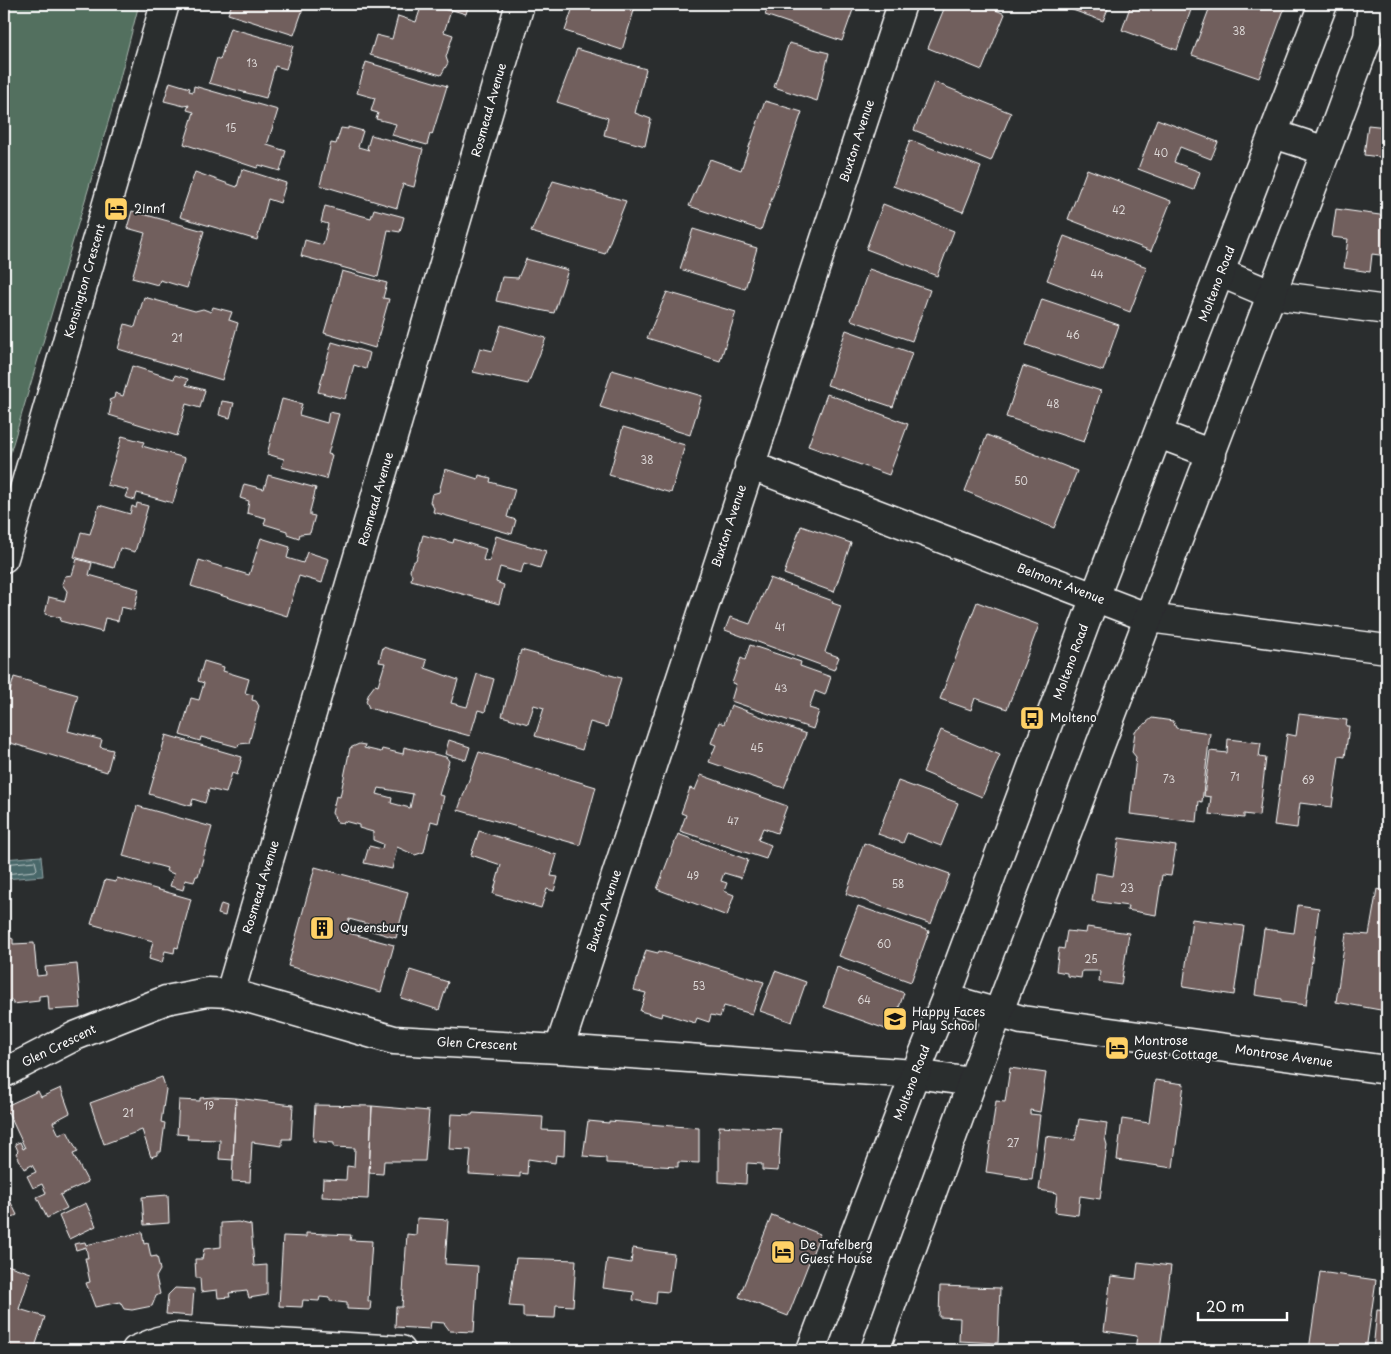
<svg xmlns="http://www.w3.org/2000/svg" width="1391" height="1354" viewBox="0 0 1391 1354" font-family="'Playpen Sans',sans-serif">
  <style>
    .green { fill: #536f5f; stroke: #a9b7af }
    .water { fill: #49686a; stroke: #92a4a6 }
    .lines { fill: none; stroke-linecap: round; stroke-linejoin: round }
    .shore { stroke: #b6c3c3; stroke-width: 1 }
    .building { fill: #715e5d; stroke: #fff; fill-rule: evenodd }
    .minor-casing { stroke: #fff; stroke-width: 31 }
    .tertiary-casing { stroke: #fff; stroke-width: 31 }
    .minor { stroke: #2a2d2e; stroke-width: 28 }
    .tertiary { stroke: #2a2d2e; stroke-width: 28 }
    .labels { text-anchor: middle; stroke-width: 4; stroke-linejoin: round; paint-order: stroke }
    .number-label { font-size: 10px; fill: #dcd7d6 }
    .street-label { font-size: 12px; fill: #fff; stroke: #2a2d2e }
    .poi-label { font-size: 12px; fill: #fff; stroke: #2a2d2e; text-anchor: start }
  </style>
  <rect width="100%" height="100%" fill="#2a2d2e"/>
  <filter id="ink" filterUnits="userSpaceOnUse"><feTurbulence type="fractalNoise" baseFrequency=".02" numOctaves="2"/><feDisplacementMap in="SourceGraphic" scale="10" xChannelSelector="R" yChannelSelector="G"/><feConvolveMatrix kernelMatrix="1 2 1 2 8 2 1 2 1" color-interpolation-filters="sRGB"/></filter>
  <g filter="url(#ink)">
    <!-- green -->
    <path class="green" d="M4,4H139L112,109L4,474Z"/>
    <!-- water -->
    <path class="water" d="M41,856L43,876L4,879V859Z"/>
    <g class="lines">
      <!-- shore -->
      <path class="shore" d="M4,864L35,861L37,869L35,871L4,874"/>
    </g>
    <!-- building -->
    <path class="building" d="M232,4H298L304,6L294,35L228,14Z
      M422,4L451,11L444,32L453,35L446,57L448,63L441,75L370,55L376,35L392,39L398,16L416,22Z
      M432,4H469L466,14Z
      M574,4H636L622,50L565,31Z
      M769,4H855L842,41L765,15Z
      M946,4H982L1005,14L982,70L928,48Z
      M1056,4H1110L1103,21Z
      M1131,4H1193L1177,50L1122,30Z
      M1211,4H1277L1285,7L1259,78L1192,55Z
      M230,28L293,46L286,69L275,66L266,98L209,83L217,58L220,60Z
      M789,43L829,53L817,101L774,87Z
      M577,49L646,69L635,113L651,119L645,146L604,135L608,118L557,102Z
      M366,62L447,86L432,135L430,134L427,145L392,135L396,124L376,119L378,113L371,111L375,98L357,93Z
      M170,82L190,88L189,91L193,92L194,86L278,110L267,145L286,151L280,171L259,165L257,168L184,144L194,112L187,110L189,105L184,106L164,101Z
      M934,82L1011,113L991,161L914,130Z
      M765,101L802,112L761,230L689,206L710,159L741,170Z
      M1157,119L1218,142L1211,159L1180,147L1174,162L1200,172L1194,190L1138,169Z
      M1368,125L1387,127V158L1364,155Z
      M348,127L363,131L358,147L369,150L367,148L371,135L423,149L414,187L403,184L397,208L320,185L331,143L336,144L341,128L348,129Z
      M910,140L981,167L963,212L893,186Z
      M242,169L286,183L280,203L268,199L257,240L180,217L195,172L237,187Z
      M1087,169L1171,201L1151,251L1068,219Z
      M553,181L626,201L605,254L531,232Z
      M883,204L954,231L937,276L866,249Z
      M325,206L371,218L374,209L404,217L400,232L388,230L378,277L301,256L305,240L323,245L328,224L321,222Z
      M1336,209L1387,216V256L1372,254L1370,272L1344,268L1348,239L1332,237Z
      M132,211L204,231L187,288L160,280L158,285L132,278L145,233L127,228Z
      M693,229L757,248L745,289L680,269Z
      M1064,236L1147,267L1130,312L1047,280Z
      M526,259L568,270L554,313L496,301L502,277L518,278Z
      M869,269L930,290L912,341L851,320Z
      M342,271L387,283L383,298L389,299L375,348L324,333Z
      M667,292L736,312L720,361L647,338Z
      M144,297L195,311L203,309L211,312L213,307L232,312L229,320L238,323L222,380L118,349L125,324L135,327Z
      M1042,299L1119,325L1103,371L1026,345Z
      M501,325L546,338L528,384L473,372L480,348L493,351Z
      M846,330L912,353L893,407L827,385Z
      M332,342L370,353L366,369L354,365L345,399L318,392Z
      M132,366L174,379L175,375L188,379L186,385L205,390L200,408L186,404L177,436L109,415L111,405L109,400L114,398L115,393L123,396Z
      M1023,366L1101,391L1084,442L1006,417Z
      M612,370L702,396L690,435L600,407Z
      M827,394L908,424L889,475L808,446Z
      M282,399L302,404L299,415L327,423L329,412L339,414L328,454L332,455L326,479L282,467L284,459L267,454Z
      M222,401L234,403L230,418L219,415Z
      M623,427L685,445L671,493L609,475Z
      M987,435L1077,471L1054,528L965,491Z
      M122,436L144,442L142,446L185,458L173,503L137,493L135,500L125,497L128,490L107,485Z
      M445,469L478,479L479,475L491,478L490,482L515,489L507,517L516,520L512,534L433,512L434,508L430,502L432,494L439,492Z
      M268,475L316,488L310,511V515L315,516L310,533L300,534L299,538L287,534V531L264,524L266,518L247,513L249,501L240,498L244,484L264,489Z
      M137,503L148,506L135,552L120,548L114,568L74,557L81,532L90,534L99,505L130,514L132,506L136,508Z
      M801,526L851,543L834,592L784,574Z
      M423,535L453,543L454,539L486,549L483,560L489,562L496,536L546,551L540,568L524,563L521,573L500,567L496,582L504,585L499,604L411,580L412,575L410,571L412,563L416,560Z
      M261,538L290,547L287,558L303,563L307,552L329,559L322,583L299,576L287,616L191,586L199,560L249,575Z
      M77,559L92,563L89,575L139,589L134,610L121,607L118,621L105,618L102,632L60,621L61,618L45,614L49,597L65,601L67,591L62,584L65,576L72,575Z
      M770,578L833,601L832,603L841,606L825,652L839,657L834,670L725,630L730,617L750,624Z
      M977,602L1039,625L1007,709L975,698L971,710L940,699Z
      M750,645L801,662L800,666L831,677L825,695L815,691L809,708L819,711L813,729L731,701L736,684L732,683L741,658L745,660Z
      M383,647L427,660L425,668L458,680L451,703L467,707L477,674L494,679L485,712L478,710L470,736L369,708L366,701L369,693L375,685L378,686L385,663L379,662Z
      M521,650L621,678L607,727L590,722L582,750L535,736L544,708L534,705L528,724L502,716Z
      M204,661L224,667L223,671L249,679L245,693L253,695L252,700L256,701L259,706L249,743L239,744L238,747L201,737L200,741L180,735L191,698L199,700L204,683L198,681Z
      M14,677L78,695L68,731L102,740L100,747L113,750L107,772L4,741V713Z
      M731,705L806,734L784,788L709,762L716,745L711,743L719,722L724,724Z
      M1299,714L1347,720L1346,726H1349L1345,757L1339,756L1332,807L1300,803L1297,828L1274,825L1287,734L1296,736Z
      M1152,718L1173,721L1176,728L1210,733L1202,802L1199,801L1197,822L1130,814L1136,757L1132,752L1135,732Z
      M941,730L1000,755L982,797L923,772Z
      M166,735L242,757L237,775L232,773L226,793L209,789L205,803L193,799L191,806L149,794Z
      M1228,739L1261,743L1259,757L1266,758L1259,816L1244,814V818L1209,814L1211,797L1204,796L1210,751L1227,753Z
      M449,740L470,747L466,760L445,754Z
      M359,744L365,745L364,748L381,752L382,749L403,754L404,747L446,757L449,761L439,795L444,796L438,823L431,821L424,852L415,855L397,847L392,869L364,863L369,846L382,849L383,844L373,840V832L359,828V825L344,821L343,823L337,822L332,813L336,796L340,797L350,748ZM379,788L413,794L410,808L391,803L392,798L377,794Z
      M479,752L596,787L580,845L458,810Z
      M701,775L787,806L777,833L763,828L758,840L771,845L766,859L680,831L686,815L681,813L690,788L695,790Z
      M898,781L958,803L941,846L907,833L903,843L878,834Z
      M137,806L212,827L198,876H196L194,882L185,880L183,890L170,886L174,874L166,871L167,868L123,856Z
      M479,831L557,855L551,876L558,877L554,891L547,889L541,908L493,894L501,865L471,855Z
      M678,834L748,860L741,878L724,873L721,881L727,883L724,891L734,895L727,916L657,889Z
      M1119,838L1176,846L1171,876L1162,875L1156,915L1127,910L1128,906L1092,901L1096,873L1113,876Z
      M864,843L950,874L931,924L846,894Z
      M315,867L408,892L396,938L369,930L371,925L349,919L345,932L394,945L381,992L288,966Z
      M117,878L191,899L178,948L175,947L174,953L165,951L162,963L149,959L153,941L91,924L105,880L116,882Z
      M1377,889L1387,891L1386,1011L1336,1002L1346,933L1369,935Z
      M221,904L227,906L225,916L218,914Z
      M1298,905L1319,908L1306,1005L1281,1002V999L1255,995L1264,929L1294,933Z
      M858,906L929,931L911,982L839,956Z
      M1192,919L1244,926L1234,995L1183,987Z
      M1087,927L1129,933L1121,985L1099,982L1100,971H1082L1081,978L1067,976V973L1056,971L1059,948L1064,949L1067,931L1086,933Z
      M4,935L13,939V944L34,943L37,976L46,975L45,967L77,964L81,1008L49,1010L48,995L39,996V1001L13,1004L12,1000L4,1001Z
      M646,950L658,953L659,951L764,982L752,1014L724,1006L720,1017L711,1015L709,1022L697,1018L695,1023L662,1013L661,1017L640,1011L646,993L634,990Z
      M837,967L904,993L891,1031L824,1007Z
      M410,970L448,982L439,1010L401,998Z
      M775,971L806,982L792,1022L760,1011Z
      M1010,1068L1046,1073L1040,1112L1030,1110V1114L1040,1115L1032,1180L1021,1179V1177L986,1172L996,1101L1005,1102Z
      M162,1077L166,1089L161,1122L165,1123L161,1152H157V1155L151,1157L142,1130L104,1144L90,1103Z
      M1155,1080L1184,1084L1173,1168L1117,1160L1122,1119L1149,1123Z
      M61,1088L70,1113L53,1122L59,1135L67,1131L78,1152L73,1154L88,1182L60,1195L67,1208L47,1218L37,1197L46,1193L42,1184L33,1188L27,1176L36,1172L32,1165L24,1169L16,1153L18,1151L15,1144L20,1142L23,1149L25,1148L8,1112L4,1115V1107L38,1091L41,1097Z
      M214,1097L236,1098L233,1160L219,1159L220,1140L187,1139L188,1135L177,1134L179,1100L200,1101V1098Z
      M236,1098L293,1105L291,1139H282V1146L252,1142L250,1182L232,1181Z
      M315,1105L372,1106L368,1199L322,1197L323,1179L346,1180L347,1166L354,1167L355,1148L334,1147V1143L313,1141Z
      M372,1106L429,1111L425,1161H384L383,1174L369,1173Z
      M473,1113L543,1117L542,1130L565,1131L564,1156L556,1155L555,1163L528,1159L527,1174L520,1173V1177L469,1174L471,1150L449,1149L451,1114L472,1115Z
      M1079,1119L1107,1123L1105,1138L1107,1145L1100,1199L1080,1196L1078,1215L1055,1212L1057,1193L1039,1190L1046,1136L1075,1140Z
      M588,1121L609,1123V1121L699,1128V1163L678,1162V1167L606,1163V1158L583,1156Z
      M719,1126L781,1129L778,1171L762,1170V1164L747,1163L746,1184L719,1182Z
      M4,1188L17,1215L4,1221Z
      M168,1195L169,1223L144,1225L142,1197Z
      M86,1203L96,1226L69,1239L59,1216Z
      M772,1215L820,1234L788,1316L739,1297Z
      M417,1218L448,1220L445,1264L478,1266L474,1332L450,1331L444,1323L431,1322L430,1329L395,1327L396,1307H402L407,1234L416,1235Z
      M238,1222L251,1225L254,1266L267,1265V1295L249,1298L247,1291L229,1293L230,1297L218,1298L217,1290L201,1292L200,1278H196L195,1259H202L204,1249L221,1247V1223Z
      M142,1232L144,1244L148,1243L151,1257L157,1256L160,1270L156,1277L160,1294L156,1296L152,1306L132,1310L124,1309L120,1302L95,1307L86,1283L90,1282L85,1258H88L86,1247L76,1250L74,1244L85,1242L86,1245Z
      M306,1233L351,1235L350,1240L372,1241L368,1301H371L370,1310L347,1309V1303L330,1301V1298L320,1297L319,1301L303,1300L302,1307L279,1306L283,1236L306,1237Z
      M633,1248L674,1254L669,1292L657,1291L656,1304L633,1300L634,1292L603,1288L607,1259L631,1263Z
      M516,1258L576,1260L573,1306L556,1305L555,1318L523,1317V1307L509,1306Z
      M1138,1262L1171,1266L1160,1350H1135L1137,1336L1104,1331L1111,1276L1136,1279Z
      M4,1264L31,1273L19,1309L45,1317L34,1350L4,1349Z
      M1320,1272L1376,1280L1366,1350H1309Z
      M940,1286L1000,1288L998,1343L959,1341L960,1318L939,1317Z
      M175,1288L194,1289L192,1316L166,1314L168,1295Z
      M1377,1310L1387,1311V1350H1373Z"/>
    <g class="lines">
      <defs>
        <path id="minor" d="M1221,273L1273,295L1387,310
          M749,465L1149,618L1387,649
          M4,558L165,4
          M230,993L520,4
          M946,998L1022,1020L1387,1070
          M559,1049L902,4
          M4,1073L75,1036L166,1000L207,992L230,993L394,1040L559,1049L915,1074L972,1082
          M136,1350L158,1341L175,1337L401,1350"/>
        <path id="tertiary" d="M1274,134L1326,151
          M1159,434L1212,454
          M811,1350L915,1074L946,998L1095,597L1323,4
          M875,1350L972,1082L1326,151L1368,37L1372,4"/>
      </defs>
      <!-- minor casing -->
      <use href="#minor" class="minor-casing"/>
      <!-- tertiary casing -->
      <use href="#tertiary" class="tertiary-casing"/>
      <!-- minor -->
      <use href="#minor" class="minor"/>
      <!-- tertiary -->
      <use href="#tertiary" class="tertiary"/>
    </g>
  </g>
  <!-- icons -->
  <defs>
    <symbol id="hotel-square" viewBox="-11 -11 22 22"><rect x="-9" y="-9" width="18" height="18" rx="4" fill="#ffd166" stroke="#2a2d2e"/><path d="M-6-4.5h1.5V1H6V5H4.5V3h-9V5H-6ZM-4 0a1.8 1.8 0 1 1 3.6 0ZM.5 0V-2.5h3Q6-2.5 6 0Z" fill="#111"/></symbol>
    <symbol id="bus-square" viewBox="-11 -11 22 22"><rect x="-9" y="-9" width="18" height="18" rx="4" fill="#ffd166" stroke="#2a2d2e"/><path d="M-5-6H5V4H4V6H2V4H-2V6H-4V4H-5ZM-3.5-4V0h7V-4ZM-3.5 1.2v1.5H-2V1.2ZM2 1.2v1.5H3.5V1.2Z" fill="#111"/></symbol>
    <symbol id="building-square" viewBox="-11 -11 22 22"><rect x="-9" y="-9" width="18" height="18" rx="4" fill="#ffd166" stroke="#2a2d2e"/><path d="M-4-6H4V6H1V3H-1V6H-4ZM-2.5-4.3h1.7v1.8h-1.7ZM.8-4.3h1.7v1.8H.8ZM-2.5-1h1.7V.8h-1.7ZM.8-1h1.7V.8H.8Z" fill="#111"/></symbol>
    <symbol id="school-square" viewBox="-11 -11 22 22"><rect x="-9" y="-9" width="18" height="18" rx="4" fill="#ffd166" stroke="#2a2d2e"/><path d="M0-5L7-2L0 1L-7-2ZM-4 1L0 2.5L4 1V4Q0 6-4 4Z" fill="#111"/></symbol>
  </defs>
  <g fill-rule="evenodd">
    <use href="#hotel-square" x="102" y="195" width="28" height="28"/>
    <use href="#bus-square" x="1018" y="704" width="28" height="28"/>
    <use href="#building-square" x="308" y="914" width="28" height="28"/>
    <use href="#school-square" x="881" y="1005" width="28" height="28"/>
    <use href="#hotel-square" x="1103" y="1034" width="28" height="28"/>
    <use href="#hotel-square" x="769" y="1238" width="28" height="28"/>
  </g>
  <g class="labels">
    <!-- number labels -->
    <g class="number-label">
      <text x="1239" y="35">38</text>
      <text x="252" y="67">13</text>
      <text x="231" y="132">15</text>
      <text x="1161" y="157">40</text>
      <text x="1119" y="214">42</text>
      <text x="1097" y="278">44</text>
      <text x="1073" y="339">46</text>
      <text x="177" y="342">21</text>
      <text x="1053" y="408">48</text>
      <text x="647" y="464">38</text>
      <text x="1021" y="485">50</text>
      <text x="780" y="631">41</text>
      <text x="781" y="692">43</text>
      <text x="757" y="752">45</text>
      <text x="1235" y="781">71</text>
      <text x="1169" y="783">73</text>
      <text x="1308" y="784">69</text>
      <text x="733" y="825">47</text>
      <text x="693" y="880">49</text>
      <text x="898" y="888">58</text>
      <text x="1127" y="892">23</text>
      <text x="884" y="948">60</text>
      <text x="1091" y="963">25</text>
      <text x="699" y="990">53</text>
      <text x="864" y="1004">64</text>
      <text x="209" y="1110">19</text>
      <text x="128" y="1117">21</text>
      <text x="1013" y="1147">27</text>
    </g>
    <!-- street labels -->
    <g class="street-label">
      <text transform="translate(489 110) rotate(-74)" y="4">Rosmead Avenue</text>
      <text transform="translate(857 141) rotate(-72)" y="4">Buxton Avenue</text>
      <text transform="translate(85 281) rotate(-74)" y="4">Kensington Crescent</text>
      <text transform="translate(1217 284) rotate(-69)" y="4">Molteno Road</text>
      <text transform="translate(376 499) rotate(-74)" y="4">Rosmead Avenue</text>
      <text transform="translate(729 526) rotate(-72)" y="4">Buxton Avenue</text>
      <text transform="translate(1061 584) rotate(21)" y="4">Belmont Avenue</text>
      <text transform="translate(1071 662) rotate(-70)" y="4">Molteno Road</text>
      <text transform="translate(261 887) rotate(-73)" y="4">Rosmead Avenue</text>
      <text transform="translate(604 911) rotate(-72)" y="4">Buxton Avenue</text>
      <text transform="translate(477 1044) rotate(3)" y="4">Glen Crescent</text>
      <text transform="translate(59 1046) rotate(-26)" y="4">Glen Crescent</text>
      <text transform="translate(1284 1056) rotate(8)" y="4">Montrose Avenue</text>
      <text transform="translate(912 1083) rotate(-69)" y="4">Molteno Road</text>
    </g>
    <!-- poi labels -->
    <g class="poi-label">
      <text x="134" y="213">2Inn1</text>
      <text x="1050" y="722">Molteno</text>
      <text x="340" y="932">Queensbury</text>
      <text x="912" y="1016">Happy Faces<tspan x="912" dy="14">Play School</tspan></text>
      <text x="1134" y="1045">Montrose<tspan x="1134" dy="14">Guest Cottage</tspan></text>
      <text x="800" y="1249">De Tafelberg<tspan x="800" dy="14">Guest House</tspan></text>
    </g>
  </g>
  <!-- margin -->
  <rect width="1391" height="1354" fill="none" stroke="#2a2d2e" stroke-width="20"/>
  <rect x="10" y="10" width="1371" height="1334" fill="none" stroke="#fff" stroke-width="2" filter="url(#ink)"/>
  <!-- scale -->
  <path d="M1198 1312v8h89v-8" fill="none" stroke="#ffffff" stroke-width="2.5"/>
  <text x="1206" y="1312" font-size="15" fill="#ffffff" stroke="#2a2d2e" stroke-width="4" paint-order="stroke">20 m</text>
</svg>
